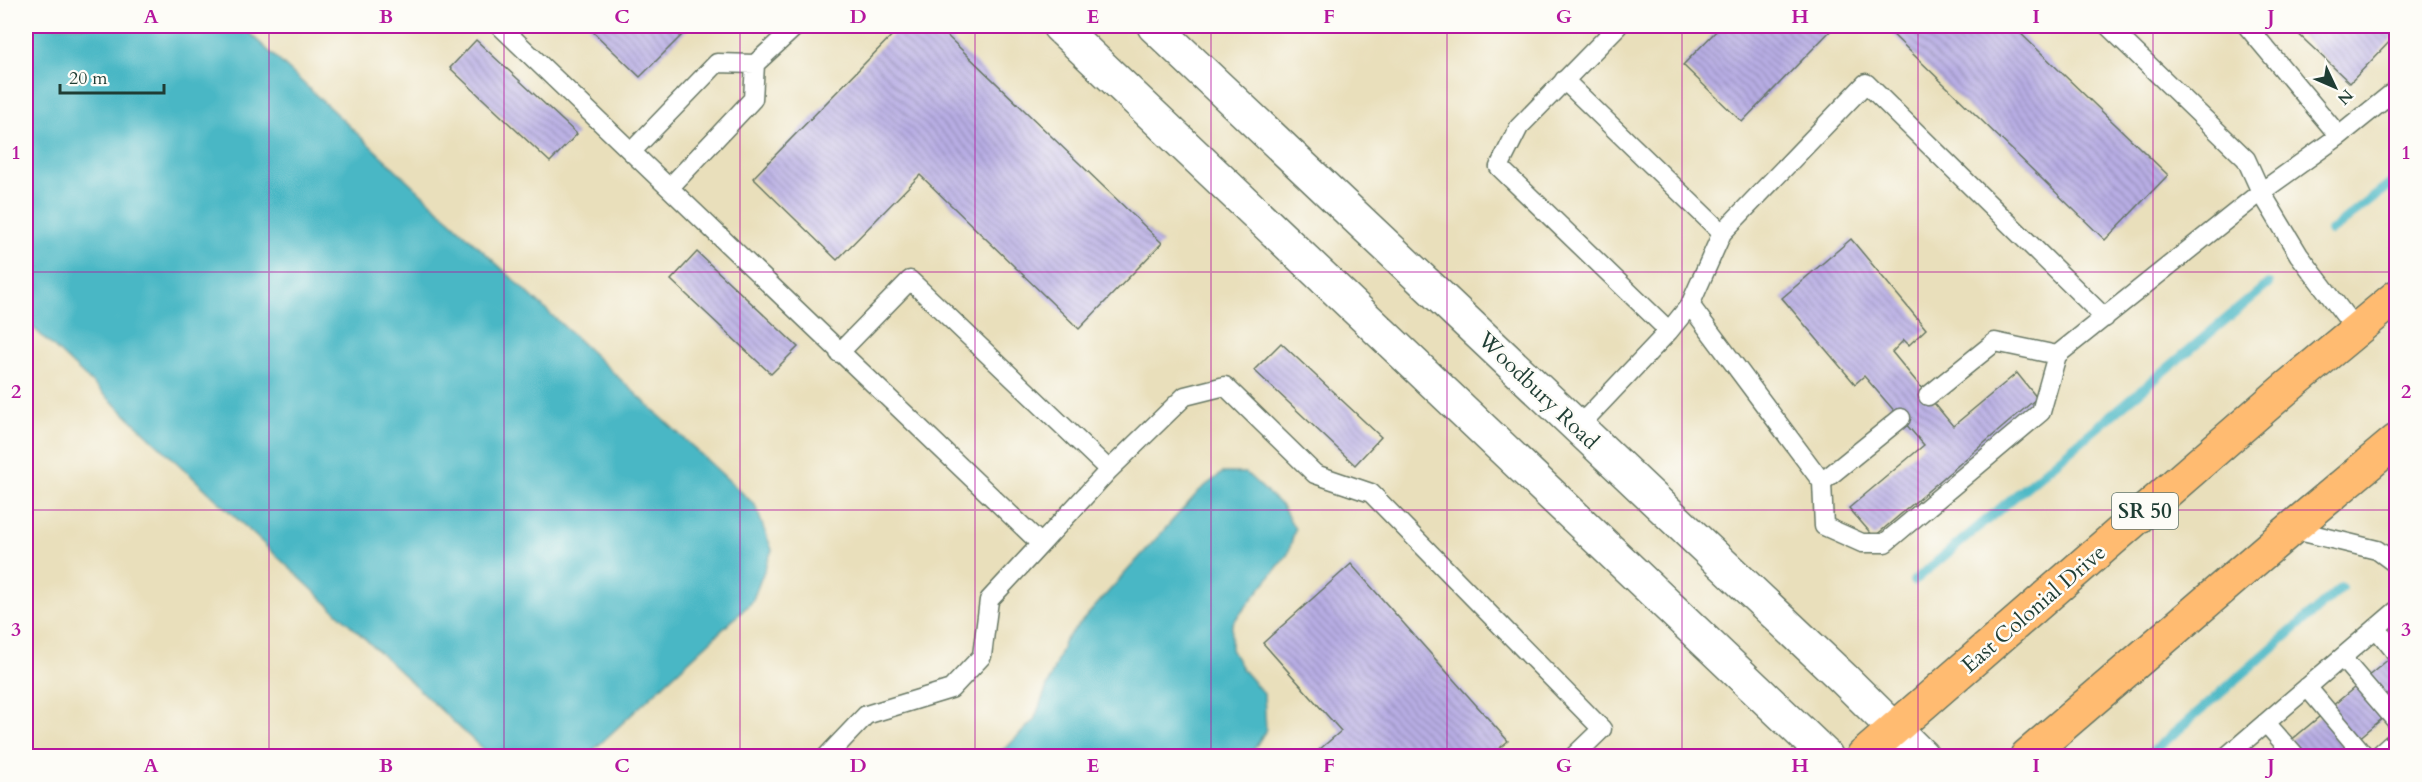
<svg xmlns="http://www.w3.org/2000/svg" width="2422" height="782" viewBox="0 0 2422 782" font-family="Cardo,serif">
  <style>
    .water { fill: #4ab7c5; stroke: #347a7c; stroke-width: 1.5 }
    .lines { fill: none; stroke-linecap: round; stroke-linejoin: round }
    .stream { stroke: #4ab7c5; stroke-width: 10 }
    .building { fill: url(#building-back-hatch) }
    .service-casing { stroke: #667663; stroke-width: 21 }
    .tertiary-casing { stroke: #667663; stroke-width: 36 }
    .trunk-casing { stroke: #667663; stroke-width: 36 }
    .service { stroke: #fff; stroke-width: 18 }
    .tertiary { stroke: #fff; stroke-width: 33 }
    .trunk { stroke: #ffbb71; stroke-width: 33 }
    .grid { fill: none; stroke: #b5179e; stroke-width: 1.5; stroke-opacity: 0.55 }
    .labels { text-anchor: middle; stroke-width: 5; stroke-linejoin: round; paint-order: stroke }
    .shield { fill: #fdfcf7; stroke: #62766e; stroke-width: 1.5 }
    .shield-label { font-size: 21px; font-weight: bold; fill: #1f3d34 }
    .street-label { font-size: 22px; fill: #1f3d34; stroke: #fdfcf7 }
    .neatline { fill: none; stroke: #b5179e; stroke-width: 2 }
    .grid-label { font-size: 20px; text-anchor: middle; font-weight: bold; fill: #b5179e }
  </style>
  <defs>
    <pattern id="building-back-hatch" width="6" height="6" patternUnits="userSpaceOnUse" patternTransform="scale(1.5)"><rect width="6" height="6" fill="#b8ade4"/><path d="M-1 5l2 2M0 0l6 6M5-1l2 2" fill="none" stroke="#958eba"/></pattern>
  </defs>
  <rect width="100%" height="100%" fill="#fdfcf7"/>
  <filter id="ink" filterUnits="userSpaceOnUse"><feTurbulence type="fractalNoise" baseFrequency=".0167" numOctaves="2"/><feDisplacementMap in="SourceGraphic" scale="12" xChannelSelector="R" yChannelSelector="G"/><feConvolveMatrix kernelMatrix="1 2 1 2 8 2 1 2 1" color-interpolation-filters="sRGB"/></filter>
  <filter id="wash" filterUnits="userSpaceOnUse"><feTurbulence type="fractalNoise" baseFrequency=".008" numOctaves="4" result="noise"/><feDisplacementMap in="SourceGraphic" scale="24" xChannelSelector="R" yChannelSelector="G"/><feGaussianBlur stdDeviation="1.35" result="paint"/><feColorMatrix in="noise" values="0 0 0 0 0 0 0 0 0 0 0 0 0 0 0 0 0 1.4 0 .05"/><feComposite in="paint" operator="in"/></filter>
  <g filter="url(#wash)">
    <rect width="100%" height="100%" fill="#e9dfbb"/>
    <!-- water -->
    <path class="water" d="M26,26H242L755,505L772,550L752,602L587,756H490L26,321Z
      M1222,473H1246L1282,506L1295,529L1288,554L1232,624L1231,649L1243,670L1264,694L1266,730L1250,756H992L1007,747L1034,720L1065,640L1200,490Z"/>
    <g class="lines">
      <!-- stream -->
      <path class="stream" d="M2331,231L2396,180
        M1914,581L2268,284
        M2148,756L2341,588"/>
    </g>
    <g id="blocks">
      <!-- building -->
      <path class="building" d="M587,26H691L640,77Z
        M901,26H937L1162,243L1079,329L920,175L837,260L753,178Z
        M1721,26H1835L1742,122L1683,65Z
        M1884,26H2013L2168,175L2105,240Z
        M2290,26H2396V35L2350,83Z
        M476,40L577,134L550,162L450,68Z
        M1851,239L1926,329L1909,345L1904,340L1892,352L1953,426L2017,373L2037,398L1874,537L1849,508L1924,445L1864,376L1855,384L1782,298Z
        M697,252L798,347L771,374L671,280Z
        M1281,343L1381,437L1355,465L1254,370Z
        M1351,564L1508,741L1490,756H1312L1341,731L1263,643Z
        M2396,653V707L2338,756H2272Z"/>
    </g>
  </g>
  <g filter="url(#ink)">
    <use href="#blocks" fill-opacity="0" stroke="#667663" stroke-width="1.5"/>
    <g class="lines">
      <defs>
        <path id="service" d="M500,26C681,197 859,372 1041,544L1109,470L910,280L839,353
          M1618,26L1519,127L1499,167L1669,331
          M2247,26L2339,136
          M1564,80L1722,233
          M632,151L717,63L755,64
          M670,187L753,99L755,64L796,26
          M1690,305L1722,233L1866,83L2105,318
          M2356,330L2299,255L2261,192L2339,136L2396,90
          M1928,396L1995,342L2057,355
          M1578,427L1669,331L1690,305L1822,482L1901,418
          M1109,470L1185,396L1225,386L1315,474L1371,493L1602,729L1574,756
          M1822,482L1824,526L1862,543H1885L2041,412L2057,355L2261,192L2246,159L2108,26
          M2291,529L2377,550L2396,564
          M2376,628L2396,653
          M2342,658L2396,721
          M2307,687L2365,756
          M2266,723L2295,756
          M827,756L866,715L951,689L982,656L989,600L1041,544
          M2227,756L2396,611
          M2378,756L2396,740"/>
        <path id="tertiary" d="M1059,26L1826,756
          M1154,26L1843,678L1922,756"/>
        <path id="trunk" d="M1863,756L2284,390L2396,297
          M2027,756L2291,529L2396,441"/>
      </defs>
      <!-- service casing -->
      <use href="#service" class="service-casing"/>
      <!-- tertiary casing -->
      <use href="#tertiary" class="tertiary-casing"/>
      <!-- trunk casing -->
      <use href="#trunk" class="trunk-casing"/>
      <!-- service -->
      <use href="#service" class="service"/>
      <!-- tertiary -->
      <use href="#tertiary" class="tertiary"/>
      <!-- trunk -->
      <use href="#trunk" class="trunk"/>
    </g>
  </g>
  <!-- grid -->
  <path class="grid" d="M269,26V756M504,26V756M740,26V756M975,26V756M1211,26V756M1447,26V756M1682,26V756M1918,26V756M2153,26V756M26,272H2396M26,510H2396"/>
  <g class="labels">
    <!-- shield labels -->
    <rect class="shield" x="2112" y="493" width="66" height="36" rx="4.5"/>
    <g class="shield-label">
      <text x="2145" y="518">SR 50</text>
    </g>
    <!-- street labels -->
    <g class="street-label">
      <text transform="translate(1539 390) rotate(44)" y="8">Woodbury Road</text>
      <text transform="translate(2033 608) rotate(-41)" y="8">East Colonial Drive</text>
    </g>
  </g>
  <!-- margin -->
  <rect width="2422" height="782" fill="none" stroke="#fdfcf7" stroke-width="66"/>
  <!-- north arrow -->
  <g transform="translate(2335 87) rotate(134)" stroke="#fdfcf7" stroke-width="4.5" paint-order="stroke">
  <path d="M0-4.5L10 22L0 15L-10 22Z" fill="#1f3d34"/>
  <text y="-9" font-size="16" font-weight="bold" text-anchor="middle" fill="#1f3d34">N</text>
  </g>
  <!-- scale -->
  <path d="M60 84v9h104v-9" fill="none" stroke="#1f3d34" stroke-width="3"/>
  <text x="69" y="84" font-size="18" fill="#1f3d34" stroke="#fdfcf7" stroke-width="4.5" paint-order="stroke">20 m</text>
  <rect x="33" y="33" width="2356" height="716" class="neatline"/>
  <g class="grid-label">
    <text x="151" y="23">A</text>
    <text x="386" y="23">B</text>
    <text x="622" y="23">C</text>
    <text x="858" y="23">D</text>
    <text x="1093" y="23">E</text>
    <text x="1329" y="23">F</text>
    <text x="1564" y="23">G</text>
    <text x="1800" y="23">H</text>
    <text x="2036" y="23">I</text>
    <text x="2271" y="23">J</text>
    <text x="16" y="159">1</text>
    <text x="2406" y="159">1</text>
    <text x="16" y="398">2</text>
    <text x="2406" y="398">2</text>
    <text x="16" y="636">3</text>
    <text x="2406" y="636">3</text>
    <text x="151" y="772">A</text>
    <text x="386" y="772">B</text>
    <text x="622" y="772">C</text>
    <text x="858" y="772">D</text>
    <text x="1093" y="772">E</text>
    <text x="1329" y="772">F</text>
    <text x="1564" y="772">G</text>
    <text x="1800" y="772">H</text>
    <text x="2036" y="772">I</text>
    <text x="2271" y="772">J</text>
  </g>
</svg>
